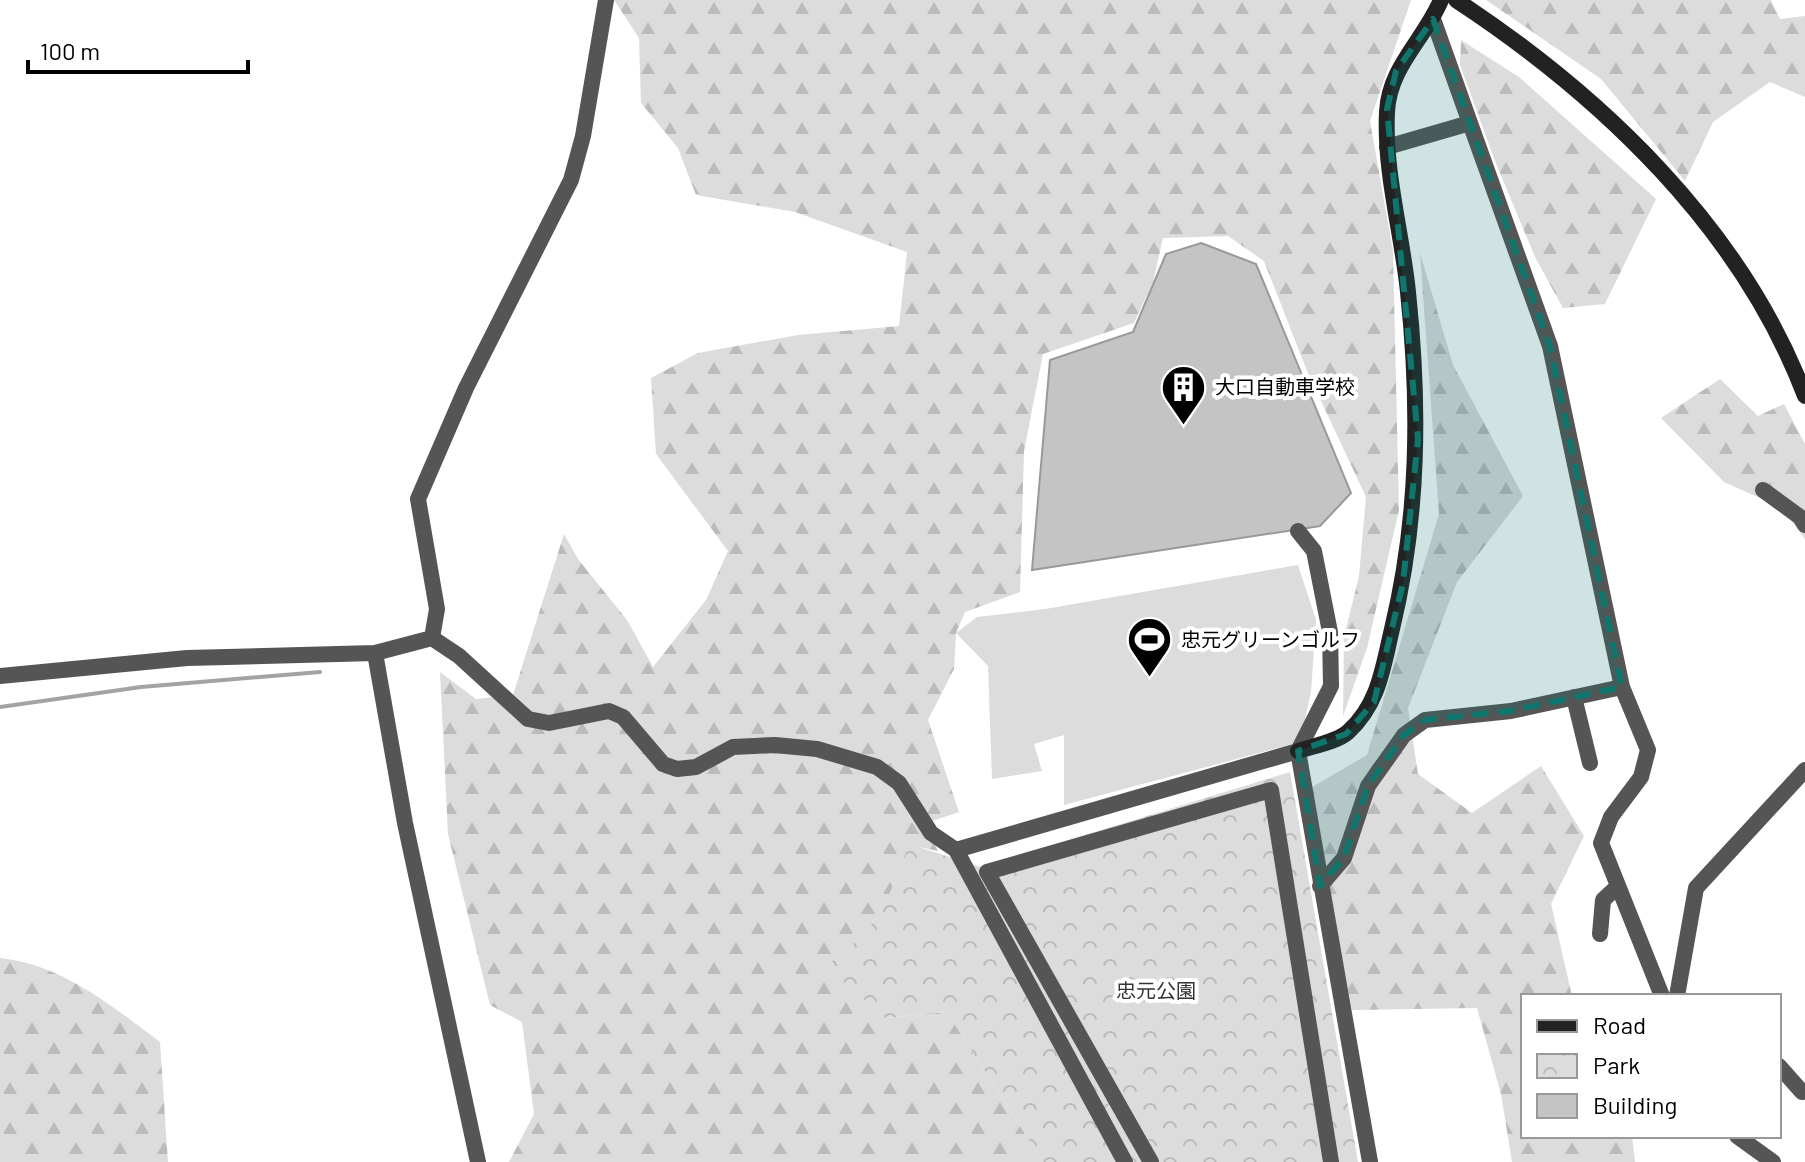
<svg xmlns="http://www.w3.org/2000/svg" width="1805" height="1162" viewBox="0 0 1805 1162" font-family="Barlow,'Noto Sans JP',sans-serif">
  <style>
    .forest { fill: url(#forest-firs) }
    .park { fill: url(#park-crowns) }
    .pitch { fill: #dcdcdc }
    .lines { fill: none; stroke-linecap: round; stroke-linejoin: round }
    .stream { stroke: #a3a3a3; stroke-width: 4 }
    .building { fill: #c4c4c4; stroke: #999; stroke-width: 2 }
    .street { stroke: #555; stroke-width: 16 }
    .secondary { stroke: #222; stroke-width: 16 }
    .marked { fill: #0f766e; fill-opacity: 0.2; stroke: #0f766e; stroke-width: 6; stroke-dasharray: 16 10; stroke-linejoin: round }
    .labels { text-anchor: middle; stroke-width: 8; stroke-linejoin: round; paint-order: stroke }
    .poi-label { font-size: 20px; fill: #000; stroke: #fff; text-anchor: start }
    .park-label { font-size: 20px; fill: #333; stroke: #fff }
  </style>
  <defs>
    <pattern id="forest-firs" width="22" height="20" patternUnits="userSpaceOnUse" patternTransform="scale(2)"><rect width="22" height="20" fill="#dcdcdc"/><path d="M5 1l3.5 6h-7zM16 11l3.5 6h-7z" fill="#bbb"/></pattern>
    <pattern id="park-crowns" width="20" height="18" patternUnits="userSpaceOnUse" patternTransform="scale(2)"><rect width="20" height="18" fill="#dcdcdc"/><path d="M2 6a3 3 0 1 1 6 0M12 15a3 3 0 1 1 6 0" fill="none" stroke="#bbb"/></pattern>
  </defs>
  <rect width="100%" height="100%" fill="#fff"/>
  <!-- forest -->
  <path class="forest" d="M614,0H1411L1370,121L1393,251L1399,510L1367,648L1343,716L1344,637L1359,576L1366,497L1307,371L1264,261L1228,236L1163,238L1153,282L1134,323L1043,354L1024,451L1020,592L965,612L956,633L954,669L928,720L959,812L923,824L938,851L909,845C887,904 879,928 827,966L885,1018L947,1012L1043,1162H509L534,1114L522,1022L490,1005L448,834L440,672L476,699L513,695L564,534L578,559L627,620L653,667L706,600L728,551L656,454L651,378L698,353L798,335L899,326L907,252L795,212L696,195L678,148L641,103L639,38Z
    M1486,0H1771L1780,19L1805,16V97L1770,82L1713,122L1685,181L1601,79Z
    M1461,40L1519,77L1656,199L1605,304L1563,308L1535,257L1495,161L1460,65Z
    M1420,253L1453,365L1523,496L1457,582L1408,708L1418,774L1472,813L1541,766L1584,836L1551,904L1572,996H1523V1136H1632L1635,1162H1512L1501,1094L1477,1008L1352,1010L1309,789L1367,755L1439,514Z
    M1720,379L1758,416L1784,404L1805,444V539L1782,508L1724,482L1661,418Z
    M0,958C61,964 112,1006 160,1042L168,1162H0Z"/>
  <!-- park -->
  <path class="park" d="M1290,772L1358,1162H1043L947,1012L885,1018L826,966C879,928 887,904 909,844L981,867Z"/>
  <!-- pitch -->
  <path class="pitch" d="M1298,565L1316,620L1311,692L1300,742L1064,805V735L1034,744L1042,771L992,779L988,666L956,633L977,617L1045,609Z"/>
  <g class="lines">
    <!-- stream -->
    <path class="stream" d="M0,707L141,687L320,672"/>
  </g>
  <!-- building -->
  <path class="building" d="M1201,243L1256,264L1351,493L1320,526L1032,570L1050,360L1133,332L1166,254Z"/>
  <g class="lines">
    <!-- street -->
    <path class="street" d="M1433,19L1470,123
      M1387,147L1470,123L1550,346L1622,687L1648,750L1641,777L1611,817L1601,843L1662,996
      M1763,490L1800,517L1805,525
      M1298,531L1314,551L1330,632L1331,686L1298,751L1370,1162
      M432,638L437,609L418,499L466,388L571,180L583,136L606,0
      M375,653L405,823L478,1162
      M0,676L187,658L375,653L432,638L459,656L528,719L549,723L609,711L623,717L663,764L677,769L696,767L733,747L775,745L817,749L877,767L899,783L931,833L956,850L1125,1162
      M1574,697L1590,763
      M956,850L1298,751
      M1320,886L1344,858L1368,786L1404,735L1425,720L1511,711L1622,687
      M1600,934L1603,900L1616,888
      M1677,996L1696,888L1805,770
      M1779,1066L1802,1092
      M1737,1136L1773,1162
      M1151,1162L987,872L1271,790L1331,1162"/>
    <!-- secondary -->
    <path class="secondary" d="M1456,0C1602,96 1742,229 1805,396
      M1298,751C1313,746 1337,742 1348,732C1379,704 1383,667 1392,629C1419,517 1420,406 1408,292C1402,233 1384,172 1387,112C1389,67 1424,40 1441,0"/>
  </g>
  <!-- marked area -->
  <path class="marked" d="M1433,19L1550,346L1622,687L1511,711L1425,720L1404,735L1368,786L1344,858L1320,886L1298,751L1346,734L1374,702L1403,583L1418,439L1387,109L1396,71Z"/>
  <!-- icons -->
  <defs>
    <symbol id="building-pin" viewBox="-11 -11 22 30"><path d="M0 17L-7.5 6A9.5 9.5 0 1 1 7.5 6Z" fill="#000" stroke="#fff"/><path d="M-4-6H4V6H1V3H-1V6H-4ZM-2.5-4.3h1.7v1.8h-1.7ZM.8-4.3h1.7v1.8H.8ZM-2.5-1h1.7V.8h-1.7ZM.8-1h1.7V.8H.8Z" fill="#fff"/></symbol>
    <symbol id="stadium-pin" viewBox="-11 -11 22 30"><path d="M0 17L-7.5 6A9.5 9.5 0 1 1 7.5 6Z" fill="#000" stroke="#fff"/><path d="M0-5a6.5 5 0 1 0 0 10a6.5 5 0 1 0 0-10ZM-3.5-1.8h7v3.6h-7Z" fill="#fff"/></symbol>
  </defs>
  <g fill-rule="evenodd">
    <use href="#building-pin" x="1158" y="362" width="51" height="69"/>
    <use href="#stadium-pin" x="1124" y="614" width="51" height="69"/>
  </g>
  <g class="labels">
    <!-- poi labels -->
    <g class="poi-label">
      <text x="1215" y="394">大口自動車学校</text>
      <text x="1181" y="647">忠元グリーンゴルフ</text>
    </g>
    <!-- park labels -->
    <g class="park-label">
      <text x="1156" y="998">忠元公園</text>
    </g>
  </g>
  <!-- legend -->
  <rect x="1521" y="994" width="260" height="144" fill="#ffffff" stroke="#999999" stroke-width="2"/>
  <rect x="1537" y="1020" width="40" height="12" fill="#222222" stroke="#999999" stroke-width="2"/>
  <text x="1593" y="1034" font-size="24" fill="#000000">Road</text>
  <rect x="1537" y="1054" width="40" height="24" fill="url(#park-crowns)" stroke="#999999" stroke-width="2"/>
  <text x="1593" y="1074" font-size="24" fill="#000000">Park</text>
  <rect x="1537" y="1094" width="40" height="24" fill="#c4c4c4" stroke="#999999" stroke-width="2"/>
  <text x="1593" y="1114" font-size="24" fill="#000000">Building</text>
  <!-- scale -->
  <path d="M28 60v12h220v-12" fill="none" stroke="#000000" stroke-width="4"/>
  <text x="40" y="60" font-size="24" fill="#000000" stroke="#ffffff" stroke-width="6" paint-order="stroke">100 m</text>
</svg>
